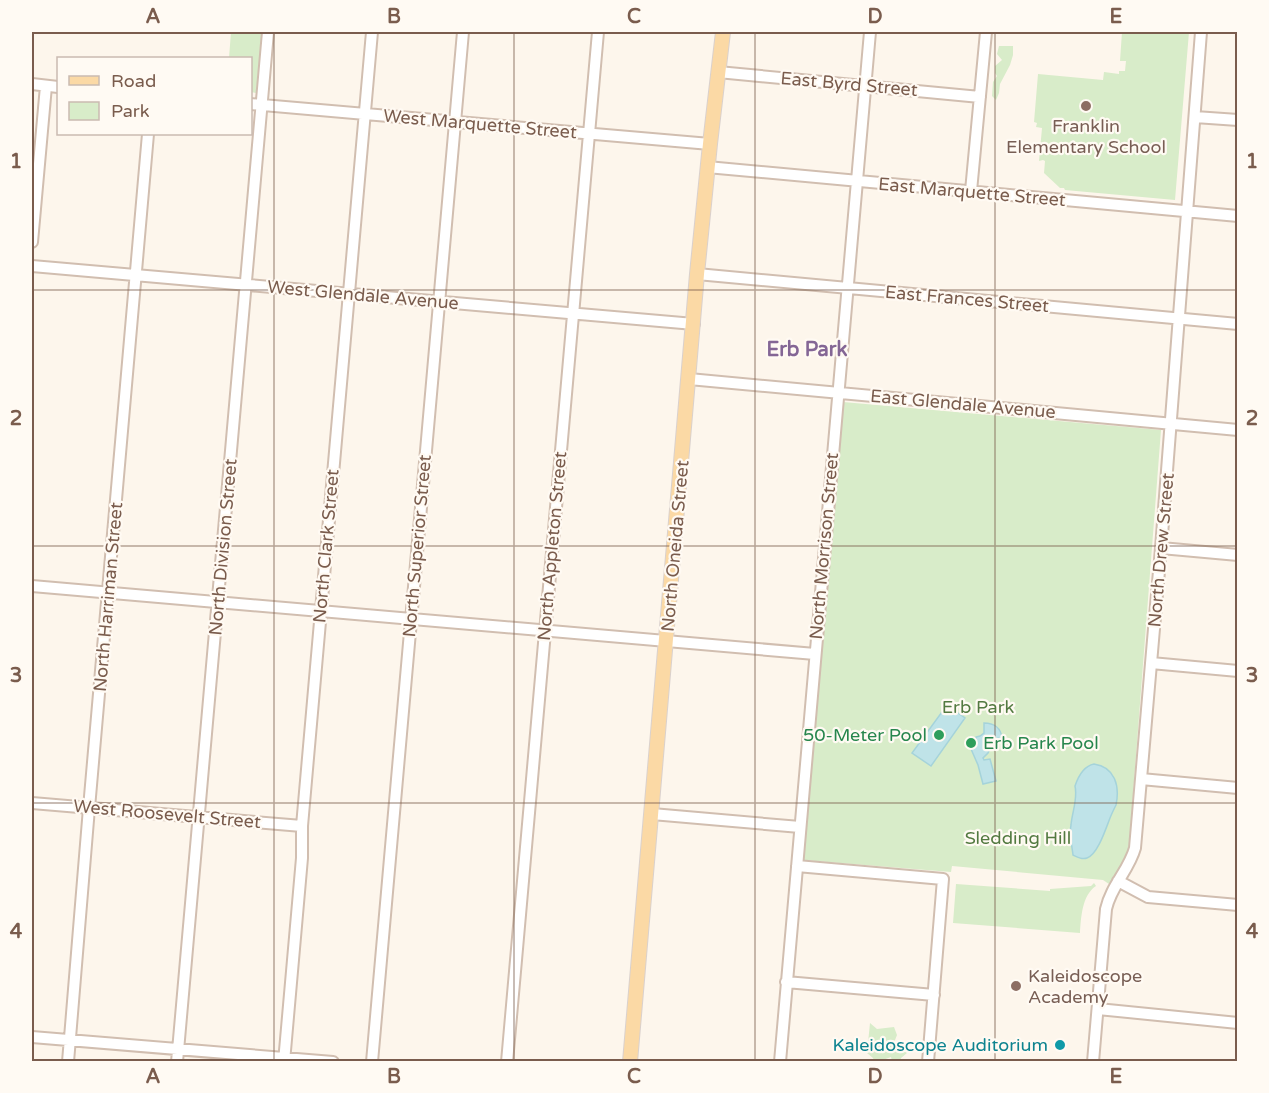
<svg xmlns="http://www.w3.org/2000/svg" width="1269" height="1093" viewBox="0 0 1269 1093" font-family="'Varela Round',sans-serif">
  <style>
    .green { fill: #d8ecc9 }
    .water { fill: #bfe3e8; stroke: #a5d3da; stroke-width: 1.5 }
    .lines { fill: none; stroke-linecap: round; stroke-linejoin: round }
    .minor-casing { stroke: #d1beb0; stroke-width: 14 }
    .major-casing { stroke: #dad1cd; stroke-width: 16 }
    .minor { stroke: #fff; stroke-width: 10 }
    .major { stroke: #fbd9a5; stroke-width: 14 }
    .grid { fill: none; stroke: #7a5c4d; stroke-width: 1.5; stroke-opacity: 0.55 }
    .education-dot { fill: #8d6e63; stroke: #fffaf3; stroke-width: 2 }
    .leisure-dot { fill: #2e9e5b; stroke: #fffaf3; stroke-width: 2 }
    .culture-dot { fill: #0f9aa8; stroke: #fffaf3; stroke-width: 2 }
    .labels { text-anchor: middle; stroke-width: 4.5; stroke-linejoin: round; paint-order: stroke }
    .street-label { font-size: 18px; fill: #7a5c4d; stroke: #fffaf3 }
    .education-label { font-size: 18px; fill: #785e54; stroke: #fffaf3 }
    .park-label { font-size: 18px; fill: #537a41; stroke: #fffaf3 }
    .leisure-label { font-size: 18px; fill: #27864d; stroke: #fffaf3; text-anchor: end }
    .culture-label { font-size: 18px; fill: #0d838f; stroke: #fffaf3; text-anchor: end }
    .neighbourhood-label { font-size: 20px; font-weight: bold; fill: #846695; stroke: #fffaf3 }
    .neatline { fill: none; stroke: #7a5c4d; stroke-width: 2 }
    .grid-label { font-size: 20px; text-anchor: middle; font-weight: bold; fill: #7a5c4d }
  </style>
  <rect width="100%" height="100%" fill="#fdf6ec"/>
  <!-- green -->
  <path class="green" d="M231,32H262L256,93L251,92L250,58H229Z
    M1122,32H1189L1175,200L1065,190L1064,188H1060L1044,173L1045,161L1043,160L1039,161L1042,128L1036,127L1037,123L1034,122L1038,74L1103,80L1104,72L1119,74V71H1125L1126,61H1120Z
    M999,46H1013V55L1010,65L1000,84L999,93L996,100L992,96L993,82L997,76L995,73V66L1002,60L997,54Z
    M843,402L1161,430L1129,847L1126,857L1109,884L1103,880L952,866L951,872L803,860Z
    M1094,883L1096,886C1082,895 1081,918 1080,933L953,923L956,884L1050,891V889L1091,886Z
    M870,1023L877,1029L894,1027L897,1035L893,1045L907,1053L901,1058L900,1061H892L891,1057L880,1061H874L873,1058L867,1053Z"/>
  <!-- water -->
  <path class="water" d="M947,705L965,718L931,766L912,753Z
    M984,723C994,723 1001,728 1002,738C998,738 993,738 990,742L992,743L988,753L983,758L984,760L990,759L996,781L983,784L978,765L971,749L972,743L976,740V737L980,736L984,733Z
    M1094,764C1115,767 1120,786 1116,805C1114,809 1112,813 1110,818C1106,828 1098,854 1087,858C1082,860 1077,857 1073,855C1072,846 1069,835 1071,825C1072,812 1078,799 1075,786C1078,777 1084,766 1094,764Z"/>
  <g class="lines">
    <defs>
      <path id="minor" d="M718,72L980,97
        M32,84L58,87
        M250,104L710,144
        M1195,117L1238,120
        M707,167L1238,216
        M971,191L986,32
        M32,242L46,86
        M32,266L694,324
        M697,274L1238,324
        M689,379L1238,430
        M1161,548L1238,555
        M32,586L815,654
        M1151,663L1238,671
        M1141,779L1238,788
        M32,803L302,826
        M652,814L800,827
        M797,866L943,879L928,1062
        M1118,881L1148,897L1238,905
        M786,982L934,995
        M1098,1009L1238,1023
        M32,1037L333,1062
        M68,1062L89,808L148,134
        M177,1062L268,32
        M284,1062L302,858V826L372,32
        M372,1062L463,32
        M507,1062L598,32
        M780,1062L870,32
        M1093,1062L1106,909C1111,886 1129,870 1135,848L1161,548L1201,32"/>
      <path id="major" d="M630,1062L697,274L710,144L723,32"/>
    </defs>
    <!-- minor casing -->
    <use href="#minor" class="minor-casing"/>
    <!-- major casing -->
    <use href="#major" class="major-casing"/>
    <!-- minor -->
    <use href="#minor" class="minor"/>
    <!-- major -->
    <use href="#major" class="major"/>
  </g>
  <!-- grid -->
  <path class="grid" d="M274,32V1062M514,32V1062M755,32V1062M995,32V1062M32,290H1238M32,546H1238M32,803H1238"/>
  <!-- markers -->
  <g class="education-dot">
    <circle cx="1086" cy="106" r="6"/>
    <circle cx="1016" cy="986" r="6"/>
  </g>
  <g class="leisure-dot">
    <circle cx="939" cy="735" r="6"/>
    <circle cx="971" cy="743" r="6"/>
  </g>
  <circle class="culture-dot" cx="1060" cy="1045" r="6"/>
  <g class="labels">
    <!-- street labels -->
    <g class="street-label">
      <text transform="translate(849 84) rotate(5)" y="6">East Byrd Street</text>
      <text transform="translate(480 124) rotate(5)" y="6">West Marquette Street</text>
      <text transform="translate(972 192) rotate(5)" y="6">East Marquette Street</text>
      <text transform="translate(363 295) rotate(5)" y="6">West Glendale Avenue</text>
      <text transform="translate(967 299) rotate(5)" y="6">East Frances Street</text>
      <text transform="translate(963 404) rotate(5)" y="6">East Glendale Avenue</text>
      <text transform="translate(326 546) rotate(-85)" y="6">North Clark Street</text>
      <text transform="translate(417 546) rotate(-85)" y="6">North Superior Street</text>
      <text transform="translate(552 546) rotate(-85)" y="6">North Appleton Street</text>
      <text transform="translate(675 546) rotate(-85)" y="6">North Oneida Street</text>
      <text transform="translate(824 546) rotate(-85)" y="6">North Morrison Street</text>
      <text transform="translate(223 547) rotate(-85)" y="6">North Division Street</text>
      <text transform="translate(1161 550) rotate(-85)" y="6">North Drew Street</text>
      <text transform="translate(108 597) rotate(-85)" y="6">North Harriman Street</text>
      <text transform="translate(167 814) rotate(5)" y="6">West Roosevelt Street</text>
    </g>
    <!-- education labels -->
    <g class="education-label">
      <text x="1086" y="132">Franklin<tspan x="1086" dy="21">Elementary School</tspan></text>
      <text x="1028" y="982" text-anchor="start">Kaleidoscope<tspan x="1028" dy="21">Academy</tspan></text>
    </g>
    <!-- park labels -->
    <g class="park-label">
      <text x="978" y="713">Erb Park</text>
      <text x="1018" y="844">Sledding Hill</text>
    </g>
    <!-- leisure labels -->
    <g class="leisure-label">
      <text x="927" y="741">50-Meter Pool</text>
      <text x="983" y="749" text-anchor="start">Erb Park Pool</text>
    </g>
    <!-- culture labels -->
    <g class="culture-label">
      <text x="1048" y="1051">Kaleidoscope Auditorium</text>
    </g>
    <!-- neighbourhood labels -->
    <g class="neighbourhood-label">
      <text x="807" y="356">Erb Park</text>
    </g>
  </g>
  <!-- border -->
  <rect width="1269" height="1093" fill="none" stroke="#fffaf3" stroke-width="66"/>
  <!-- legend -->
  <rect x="57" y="57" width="195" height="78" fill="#fffaf3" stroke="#cabbb1" stroke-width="1.5"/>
  <rect x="69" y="76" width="30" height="9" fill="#fbd9a5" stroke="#cabbb1" stroke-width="1.5"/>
  <text x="111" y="87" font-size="18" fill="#7a5c4d">Road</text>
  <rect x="69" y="102" width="30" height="18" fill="#d8ecc9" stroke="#cabbb1" stroke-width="1.5"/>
  <text x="111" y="117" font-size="18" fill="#7a5c4d">Park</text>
  <rect x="33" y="33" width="1203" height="1027" class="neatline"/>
  <g class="grid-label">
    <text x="153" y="23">A</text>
    <text x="394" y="23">B</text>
    <text x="634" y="23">C</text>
    <text x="875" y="23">D</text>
    <text x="1116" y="23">E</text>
    <text x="16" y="168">1</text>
    <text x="1252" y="168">1</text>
    <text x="16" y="425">2</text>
    <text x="1252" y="425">2</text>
    <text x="16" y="682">3</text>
    <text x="1252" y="682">3</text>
    <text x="16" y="938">4</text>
    <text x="1252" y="938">4</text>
    <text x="153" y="1083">A</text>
    <text x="394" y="1083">B</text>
    <text x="634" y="1083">C</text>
    <text x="875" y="1083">D</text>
    <text x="1116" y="1083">E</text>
  </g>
</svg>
